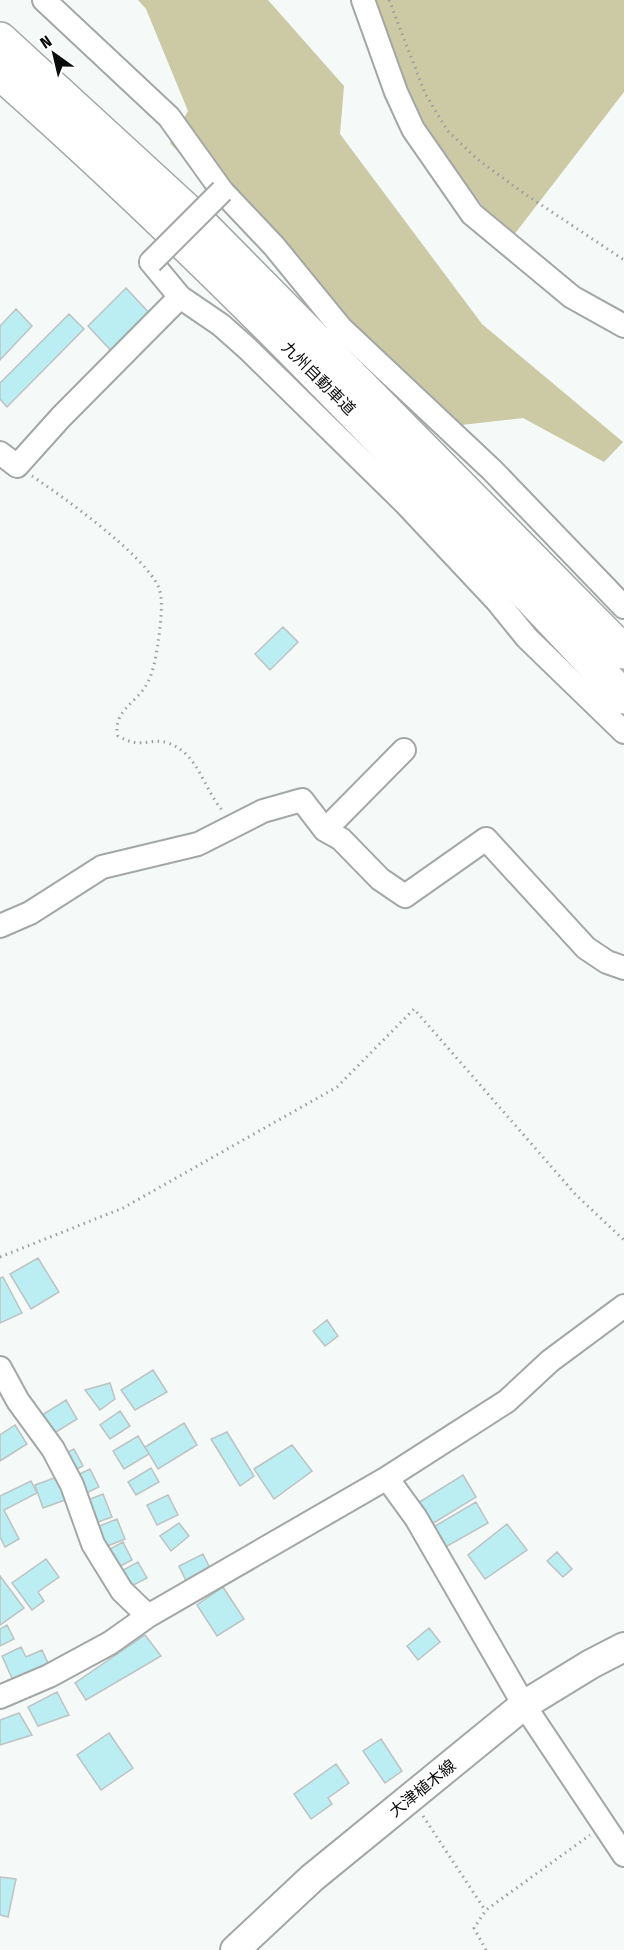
<svg xmlns="http://www.w3.org/2000/svg" width="624" height="1950" viewBox="0 0 624 1950" font-family="'Fira Sans Condensed','Noto Sans JP',sans-serif">
  <style>
    .green { fill: #ccc9a5 }
    .building { fill: #baeef2; stroke: #bdc2c2; stroke-width: 1.5 }
    .lines { fill: none; stroke-linecap: round; stroke-linejoin: round }
    .minor-casing { stroke: #a3a7a5; stroke-width: 26 }
    .major-casing { stroke: #a3a7a5; stroke-width: 32 }
    .highway-casing { stroke: #a3a7a5; stroke-width: 36 }
    .path { stroke: #9b9f9e; stroke-width: 3; stroke-dasharray: 1.5 4.5; stroke-linecap: butt }
    .minor { stroke: #fff; stroke-width: 22 }
    .major { stroke: #fff; stroke-width: 28 }
    .highway { stroke: #fff; stroke-width: 33 }
    .minor-bridge-casing { stroke: #a3a7a5; stroke-width: 26; stroke-linecap: butt }
    .minor-bridge { stroke: #fff; stroke-width: 22 }
    .labels { text-anchor: middle; stroke-width: 5; stroke-linejoin: round; paint-order: stroke }
    .street-label { font-size: 16px; fill: #0a0c0b; stroke: #fff }
  </style>
  <rect width="100%" height="100%" fill="#f5faf8"/>
  <!-- green -->
  <path class="green" d="M138,0H268L344,86L340,134L482,324L623,442L604,462L523,418L426,429L170,143L188,111L146,9Z
    M374,0H624V92L510,240L423,131Z"/>
  <!-- building -->
  <path class="building" d="M126,288L153,317L114,354L88,326Z
    M16,309L32,326L0,360V326Z
    M69,314L84,329L7,407L0,399V383Z
    M283,627L298,642L270,670L255,654Z
    M38,1258L59,1292L31,1309L10,1274Z
    M3,1277L22,1313L0,1323V1278Z
    M327,1320L338,1336L325,1346L313,1331Z
    M153,1370L167,1392L135,1410L121,1390Z
    M110,1383L115,1399L100,1410L85,1390Z
    M66,1400L77,1419L53,1434L42,1415Z
    M120,1411L130,1426L110,1439L100,1425Z
    M184,1423L197,1445L158,1469L145,1447Z
    M15,1425L27,1444L0,1461V1435Z
    M227,1432L254,1476L240,1486L211,1439Z
    M138,1436L149,1454L124,1469L113,1451Z
    M292,1445L312,1471L274,1499L254,1469Z
    M74,1449L83,1466L69,1473L60,1456Z
    M151,1468L159,1482L136,1495L128,1482Z
    M90,1469L99,1487L80,1496L71,1478Z
    M463,1475L476,1497L427,1527L413,1506Z
    M57,1477L65,1500L43,1508L35,1485Z
    M31,1481L37,1493L4,1510L19,1539L5,1547L0,1537V1496Z
    M103,1494L112,1517L92,1524L83,1502Z
    M168,1495L178,1515L157,1525L147,1505Z
    M476,1502L488,1523L442,1549L430,1529Z
    M117,1519L125,1539L100,1549L92,1529Z
    M179,1523L189,1536L171,1551L160,1536Z
    M507,1524L527,1550L485,1579L468,1555Z
    M123,1542L132,1560L113,1570L104,1552Z
    M557,1552L572,1569L563,1577L547,1561Z
    M203,1554L214,1576L189,1587L179,1566Z
    M46,1559L59,1577L38,1592L44,1601L32,1610L12,1583Z
    M138,1562L147,1578L122,1591L114,1575Z
    M0,1576L24,1608L0,1625Z
    M223,1587L244,1619L217,1636L197,1605Z
    M7,1625L14,1639L0,1646V1629Z
    M429,1628L440,1642L418,1660L407,1646Z
    M145,1635L161,1656L86,1700L75,1683Z
    M21,1647L26,1657L42,1650L51,1670L16,1687L2,1656Z
    M57,1692L69,1715L38,1726L28,1707Z
    M19,1713L32,1735L0,1745V1720Z
    M109,1733L133,1768L101,1790L77,1755Z
    M381,1739L402,1771L385,1783L363,1751Z
    M336,1764L349,1783L328,1798L332,1804L311,1819L294,1794Z
    M0,1877L16,1879L8,1917L0,1915Z"/>
  <g class="lines">
    <defs>
      <path id="minor" d="M44,0L169,117L222,191L274,246L341,328L492,470L624,607
        M363,0L396,92L413,129L472,214L572,297L624,326
        M151,262L180,297L221,325L248,349L406,504L497,601L527,638L624,732
        M0,453L17,466L61,417L180,297
        M325,830L404,750
        M0,926L30,913L102,867L198,844L263,811L302,800L325,830L341,839L380,879L405,896L486,839L586,948L607,962L624,968
        M0,1368L18,1401L53,1449L72,1485L93,1544L122,1591L148,1616
        M387,1478L416,1518L524,1705L624,1855
        M0,1697L49,1676L110,1643L148,1616L387,1478L507,1401L550,1361L624,1306"/>
      <path id="major" d="M235,1950L312,1878L524,1705L591,1664L624,1647"/>
      <path id="highway" d="M0,39L195,218L624,652
        M0,73C221,268 423,483 624,697"/>
    </defs>
    <!-- minor casing -->
    <use href="#minor" class="minor-casing"/>
    <!-- major casing -->
    <use href="#major" class="major-casing"/>
    <!-- highway casing -->
    <use href="#highway" class="highway-casing"/>
    <!-- path -->
    <path class="path" d="M389,0L425,93L447,130L477,159L522,192L624,260
      M32,476C62,496 146,556 159,588C164,603 160,627 158,643C156,657 153,675 145,687C134,704 112,713 118,736C142,750 150,737 168,743C199,754 203,788 222,810
      M0,1257L123,1208L337,1087L414,1009L576,1195L624,1240
      M423,1816L485,1910
      M486,1950L474,1928L486,1910L590,1835"/>
    <!-- minor -->
    <use href="#minor" class="minor"/>
    <!-- major -->
    <use href="#major" class="major"/>
    <!-- highway -->
    <use href="#highway" class="highway"/>
    <defs>
      <path id="minor-bridge" d="M151,262L222,191"/>
    </defs>
    <!-- minor-bridge casing -->
    <use href="#minor-bridge" class="minor-bridge-casing"/>
    <!-- minor-bridge -->
    <use href="#minor-bridge" class="minor-bridge"/>
  </g>
  <g class="labels">
    <!-- street labels -->
    <g class="street-label">
      <text transform="translate(319 378) rotate(45)" y="6">九州自動車道</text>
      <text transform="translate(422 1788) rotate(-39)" y="6">大津植木線</text>
    </g>
  </g>
  <!-- north arrow -->
  <g transform="translate(54 54) rotate(326)" stroke="#ffffff" stroke-width="4.5" paint-order="stroke">
  <path d="M0-4.5L10 22L0 15L-10 22Z" fill="#0a0c0b"/>
  <text y="-9" font-size="16" font-weight="bold" text-anchor="middle" fill="#0a0c0b">N</text>
  </g>
</svg>
